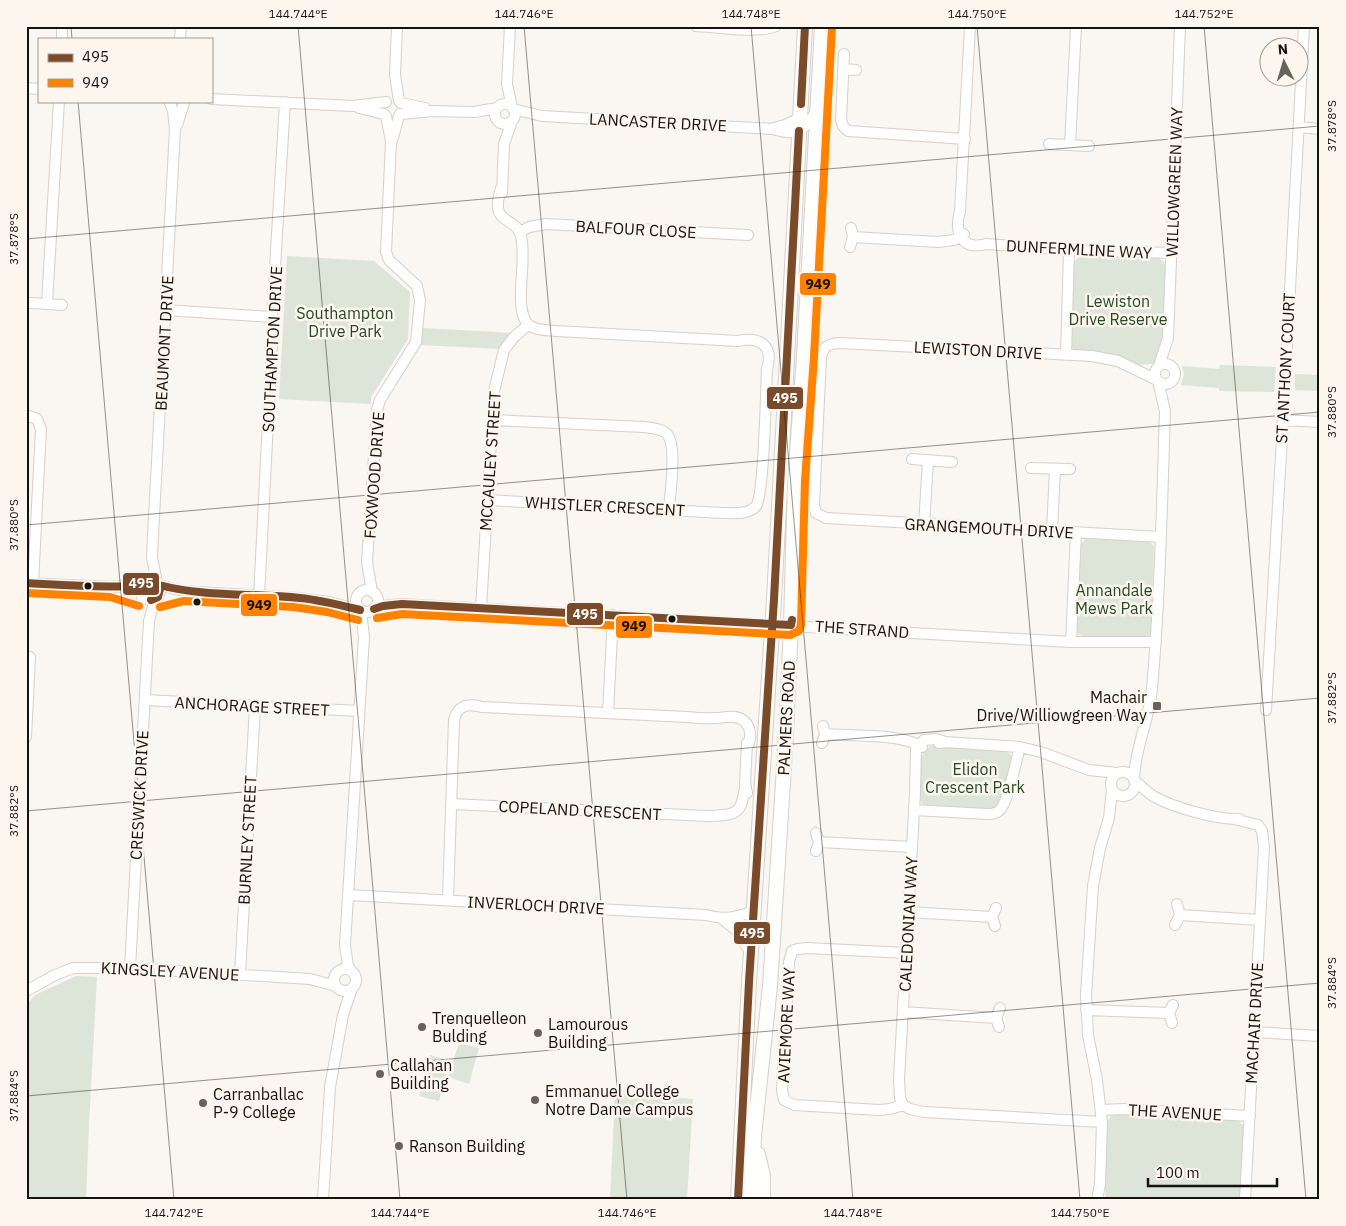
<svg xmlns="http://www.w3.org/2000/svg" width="1346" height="1226" viewBox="0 0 1346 1226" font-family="'IBM Plex Sans',sans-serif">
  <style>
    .green { fill: #dce5d8 }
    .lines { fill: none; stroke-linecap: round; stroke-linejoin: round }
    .street-casing { stroke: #d4d0cc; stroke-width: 12 }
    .secondary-casing { stroke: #d4d0cc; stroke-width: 16 }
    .street { stroke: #fefefd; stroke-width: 10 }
    .secondary { stroke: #fefefd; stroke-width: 14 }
    .bus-1-casing { stroke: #fdf6ef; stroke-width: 11 }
    .bus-2-casing { stroke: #fdf6ef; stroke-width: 11 }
    .bus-1 { stroke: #7a4b2a; stroke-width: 8 }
    .bus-2 { stroke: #ff8200; stroke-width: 8 }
    .ticks { fill: none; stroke: #16120e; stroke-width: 1; stroke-opacity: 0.45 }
    .bus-dot { fill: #16120e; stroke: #fdf6ef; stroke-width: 2 }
    .poi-dot { fill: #66625e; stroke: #fdf6ef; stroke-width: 2 }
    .labels { text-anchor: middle; stroke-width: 5; stroke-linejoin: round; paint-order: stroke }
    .street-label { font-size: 16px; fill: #16120e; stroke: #fdf6ef }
    .park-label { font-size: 16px; fill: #234b22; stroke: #fdf6ef }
    .poi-label { font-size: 16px; fill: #16120e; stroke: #fdf6ef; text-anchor: start }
    .line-badge { stroke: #fdf6ef; stroke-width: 2 }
    .badge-label { font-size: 14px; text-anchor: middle; font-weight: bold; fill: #fff }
    .pale-badge-label { font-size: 14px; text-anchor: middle; font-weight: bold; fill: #111 }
    .neatline { fill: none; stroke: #16120e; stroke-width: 2 }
    .ticks-label { font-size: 12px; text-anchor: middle; fill: #16120e }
  </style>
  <rect width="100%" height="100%" fill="#faf6f2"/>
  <!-- green -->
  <path class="green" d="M1081,255L1156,257L1163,261L1166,268L1164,340L1156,363C1138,369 1098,356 1078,352L1071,347L1073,267L1075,261Z
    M287,256L374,261L410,292L408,339L371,397V404L279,399Z
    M422,328L514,333L502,349L420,345L422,340Z
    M1220,365L1276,367L1274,392L1219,391V388L1181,385L1184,374L1182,366L1219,369Z
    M1295,374L1320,375V391L1295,390Z
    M1088,538L1148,541L1154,546L1151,630L1149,637L1147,639L1084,637L1077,633L1075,629L1079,547L1085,539Z
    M935,745L1005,750C1009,752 1012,755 1012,760C1012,771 1001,800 995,809L926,807L922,803L919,798C920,782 914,748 935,745Z
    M76,976L97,977L89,1124L86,1200H26V1006L35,995Z
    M459,1043L479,1048L469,1084L448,1077Z
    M430,1055L450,1061L439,1101L419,1096Z
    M615,1092L693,1099L687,1200H610Z
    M1116,1113L1239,1121L1243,1125L1244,1131L1241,1200H1106L1105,1192L1107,1124L1110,1116Z"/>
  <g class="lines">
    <defs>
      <path id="street" d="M397,26L395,75L399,101
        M510,26L507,84L512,107
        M696,26C715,27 760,34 776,26
        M970,26L960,211C954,231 961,251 986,244L1069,250L1171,253
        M62,39V26
        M180,39L181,26
        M844,54L841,120L843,126L848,131L965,139
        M844,69L856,70
        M26,88L39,89
        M211,99L353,106L386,102
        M401,103L425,108
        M495 114a10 10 0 1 1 20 0a10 10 0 1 1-20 0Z
        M359,108L384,114
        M513,109L542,116L773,129C798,137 804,131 817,110
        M400,114L433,111L474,112L497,108
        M177,125L184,103
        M1299,127L1320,129
        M774,128L785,125L800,118
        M392,141L399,116
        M1049,144L1089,146
        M1070,145L1076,26
        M502,193L504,144L512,121
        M520,232L529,227L546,224L748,235
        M853,237L938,242L954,240L964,234
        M850,247L853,237L851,228
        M31,303L62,305
        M47,303L59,101
        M166,310L272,317
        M1066,355L1069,250
        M1155 374a10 10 0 1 1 20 0a10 10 0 1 1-20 0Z
        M1159,366L1168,338L1180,26
        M1157,380L1118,361L1092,356L840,343C830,343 823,346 821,357L814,505L816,513L826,518L1160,537
        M26,415L37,419L41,429L33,583
        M492,420L644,427C651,428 660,428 666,433C678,443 670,494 669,509
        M1283,420L1320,422
        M912,459L952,462
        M1031,468L1070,469
        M487,500L723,513C733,513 749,515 756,506C764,496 766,389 767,369C774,346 760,336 738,341L556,331C546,330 530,331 525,320C515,299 527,261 521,236C515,214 489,228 501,188
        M924,525L928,461
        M1052,531L1055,469
        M157,582L152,558L153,535L175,129L173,111L170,103
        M26,583L112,587L138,585L151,580C160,582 162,589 158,597L149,600L142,597L140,590L142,583
        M159,585L183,591L299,598L329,602L360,610
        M356 601a11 11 0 1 1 22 0a11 11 0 1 1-22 0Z
        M372,592L367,562L377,410L380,400L416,342L420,300L417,286L389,260L386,252L391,141L386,116
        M259,596L273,325L272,317L285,102
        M481,608L494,391L504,350L514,337L528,325
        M374,609L383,606L402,604L1071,642H1156
        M1071,642L1076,532
        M145,700L359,711
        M1266,710L1283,420L1304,26
        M608,713L613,615
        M825,734C851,736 901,733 922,747
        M26,737L30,657
        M747,743L745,783L747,793
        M822,743L825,734L823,726
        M939,743L945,742L1020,747L1041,752L1089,770L1117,773
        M1111 784a12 12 0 1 1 24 0a12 12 0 1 1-24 0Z
        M1134,779C1135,748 1149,720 1152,689C1160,597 1162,504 1165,411L1158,381
        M1135,781C1141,786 1147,792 1153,796C1172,807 1217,820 1239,819
        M452,804L708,816C720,815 736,817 741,805C743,799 744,794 745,788
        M914,810L987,814C992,814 995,814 999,811C1008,804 1016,760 1020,747
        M1234,819L1258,825L1262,831L1264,847L1245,1200
        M819,842L912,847
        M816,851L819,842L816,833
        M349,895L706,915C726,920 735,918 754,911
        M448,900L454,720C457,705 469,703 482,707L687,717C696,718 706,719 715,718C722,718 728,716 735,717C751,720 753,736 747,748
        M908,912L992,917
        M1180,915L1260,920
        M722,919L735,929L751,953
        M1175,925L1180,915L1177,904
        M995,926L992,917L996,908
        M130,968L149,621L155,599
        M334 980a11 11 0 1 1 22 0a11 11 0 1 1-22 0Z
        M352,972L348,966L345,945L364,637L361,611
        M240,974L255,706
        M26,991L55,975L73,968H130L310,979L336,986
        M1086,1010L1169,1013
        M903,1012L996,1018
        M1172,1023L1169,1013L1173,1005
        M999,1027L996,1018L1000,1008
        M1254,1032L1320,1036
        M903,1105L900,1098L899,1079L915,793L916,748L924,740L936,739L945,742
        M903,1105L890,1109L879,1110L794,1105L784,1100L782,1090L789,962L792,951L798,949L807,948L906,953
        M903,1105L910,1109L924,1112L1102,1122
        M1101,1110L1123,1109L1250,1116
        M323,1200L330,1087L343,1015L352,988
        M1097,1200L1100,1184L1102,1122L1097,1080L1088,1035L1086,995L1093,886L1100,848L1109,818L1112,789"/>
      <path id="secondary" d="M758,1154L763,1176V1200
        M738,1200L749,982L774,599L805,26
        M751,1200L754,1136L770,986L786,735L791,625L795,481L804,356L822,26"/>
    </defs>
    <!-- street casing -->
    <use href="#street" class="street-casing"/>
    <!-- secondary casing -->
    <use href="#secondary" class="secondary-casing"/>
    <!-- street -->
    <use href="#street" class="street"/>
    <!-- secondary -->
    <use href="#secondary" class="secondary"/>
    <defs>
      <path id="bus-1" d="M801,104L805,26
        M26,583C61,585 96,588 131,586C140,585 148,579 157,582L160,589L158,597L151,600
        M159,585C205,597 253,593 300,598C321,600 340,605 360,610
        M374,609L383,606L402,604L791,625L792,620
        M738,1200L749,982L774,599L799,131"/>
      <path id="bus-2" d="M26,593L110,597L139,606
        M160,607L184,601L293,607L327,612L358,620
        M377,618L402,614L790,635L799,631L801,625L805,481L814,357L832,27"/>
    </defs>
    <!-- bus-1 casing -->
    <use href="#bus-1" class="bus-1-casing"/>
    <!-- bus-2 casing -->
    <use href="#bus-2" class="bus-2-casing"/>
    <!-- bus-1 -->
    <use href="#bus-1" class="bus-1"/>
    <!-- bus-2 -->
    <use href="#bus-2" class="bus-2"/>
  </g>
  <!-- ticks -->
  <path class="ticks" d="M71,26L72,39M298,26L400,1200M524,26L627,1200M751,26L853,1200M977,26L1080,1200M1204,26L1306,1200M78,101L174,1200M26,239L1320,126M26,525L1320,412M26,811L1320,698M26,1096L1320,983"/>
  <!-- markers -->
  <g class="bus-dot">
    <circle cx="88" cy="586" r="4.5"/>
    <circle cx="197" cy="602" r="4.5"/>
    <circle cx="672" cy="619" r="4.5"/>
  </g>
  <g class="poi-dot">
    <rect x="1152" y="701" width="10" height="10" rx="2.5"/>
    <circle cx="422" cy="1027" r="5"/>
    <circle cx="538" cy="1033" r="5"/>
    <circle cx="380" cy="1074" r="5"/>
    <circle cx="535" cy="1100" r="5"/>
    <circle cx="203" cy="1103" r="5"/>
    <circle cx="399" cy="1146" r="5"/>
  </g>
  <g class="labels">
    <!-- street labels -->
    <g class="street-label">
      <text transform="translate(658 122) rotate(3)" y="6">LANCASTER DRIVE</text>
      <text transform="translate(1174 182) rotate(-88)" y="6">WILLOWGREEN WAY</text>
      <text transform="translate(636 229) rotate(3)" y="6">BALFOUR CLOSE</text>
      <text transform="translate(1079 249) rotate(3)" y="6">DUNFERMLINE WAY</text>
      <text transform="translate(164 343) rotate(-87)" y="6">BEAUMONT DRIVE</text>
      <text transform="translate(272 349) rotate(-87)" y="6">SOUTHAMPTON DRIVE</text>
      <text transform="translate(978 350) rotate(3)" y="6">LEWISTON DRIVE</text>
      <text transform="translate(1285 368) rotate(-87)" y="6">ST ANTHONY COURT</text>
      <text transform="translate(490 461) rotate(-86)" y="6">MCCAULEY STREET</text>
      <text transform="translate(374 475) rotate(-86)" y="6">FOXWOOD DRIVE</text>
      <text transform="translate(605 506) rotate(3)" y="6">WHISTLER CRESCENT</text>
      <text transform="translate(989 528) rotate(3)" y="6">GRANGEMOUTH DRIVE</text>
      <text transform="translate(862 629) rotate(4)" y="6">THE STRAND</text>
      <text transform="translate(252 706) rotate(3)" y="6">ANCHORAGE STREET</text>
      <text transform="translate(786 718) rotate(-87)" y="6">PALMERS ROAD</text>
      <text transform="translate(139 795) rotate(-87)" y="6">CRESWICK DRIVE</text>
      <text transform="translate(580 810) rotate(3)" y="6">COPELAND CRESCENT</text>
      <text transform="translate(247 840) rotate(-87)" y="6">BURNLEY STREET</text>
      <text transform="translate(536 905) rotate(3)" y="6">INVERLOCH DRIVE</text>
      <text transform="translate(908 924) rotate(-87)" y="6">CALEDONIAN WAY</text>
      <text transform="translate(170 971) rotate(3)" y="6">KINGSLEY AVENUE</text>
      <text transform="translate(1254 1023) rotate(-87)" y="6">MACHAIR DRIVE</text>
      <text transform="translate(786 1025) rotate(-87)" y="6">AVIEMORE WAY</text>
      <text transform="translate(1175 1112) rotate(3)" y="6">THE AVENUE</text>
    </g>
    <!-- park labels -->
    <g class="park-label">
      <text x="1118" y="307">Lewiston<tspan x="1118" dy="18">Drive Reserve</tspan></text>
      <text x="345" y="319">Southampton<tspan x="345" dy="18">Drive Park</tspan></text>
      <text x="1114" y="596">Annandale<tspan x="1114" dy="18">Mews Park</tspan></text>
      <text x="975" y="775">Elidon<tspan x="975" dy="18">Crescent Park</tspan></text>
    </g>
    <!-- poi labels -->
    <g class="poi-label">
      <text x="1147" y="703" text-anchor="end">Machair<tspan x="1147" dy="18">Drive/Williowgreen Way</tspan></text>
      <text x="432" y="1024">Trenquelleon<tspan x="432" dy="18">Bulding</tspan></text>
      <text x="548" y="1030">Lamourous<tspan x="548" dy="18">Building</tspan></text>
      <text x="390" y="1071">Callahan<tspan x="390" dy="18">Building</tspan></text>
      <text x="545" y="1097">Emmanuel College<tspan x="545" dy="18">Notre Dame Campus</tspan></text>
      <text x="213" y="1100">Carranballac<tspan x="213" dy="18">P-9 College</tspan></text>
      <text x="409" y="1152">Ranson Building</text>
    </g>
  </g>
  <g class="line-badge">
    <rect x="799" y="272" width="38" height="24" rx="5" fill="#ff8200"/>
    <rect x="766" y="386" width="38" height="24" rx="5" fill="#7a4b2a"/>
    <rect x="122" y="572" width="38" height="24" rx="5" fill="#7a4b2a"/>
    <rect x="240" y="593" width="38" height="24" rx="5" fill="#ff8200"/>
    <rect x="566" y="602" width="38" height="24" rx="5" fill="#7a4b2a"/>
    <rect x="615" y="615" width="38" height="24" rx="5" fill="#ff8200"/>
    <rect x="733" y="921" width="38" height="24" rx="5" fill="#7a4b2a"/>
  </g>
  <g class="badge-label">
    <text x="785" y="403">495</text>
    <text x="141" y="588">495</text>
    <text x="585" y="619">495</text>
    <text x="752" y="938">495</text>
  </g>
  <g class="pale-badge-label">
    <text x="818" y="289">949</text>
    <text x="259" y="610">949</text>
    <text x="634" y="631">949</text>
  </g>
  <!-- border -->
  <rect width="1346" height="1226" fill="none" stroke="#fdf6ef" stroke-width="55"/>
  <!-- legend -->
  <rect x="38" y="38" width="175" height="65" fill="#fdf6ef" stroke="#a19b95"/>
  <rect x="48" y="54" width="25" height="8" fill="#7a4b2a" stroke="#a19b95"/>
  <text x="82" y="62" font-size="15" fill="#16120e">495</text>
  <rect x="48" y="79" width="25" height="8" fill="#ff8200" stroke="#a19b95"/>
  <text x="82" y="88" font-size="15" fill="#16120e">949</text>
  <!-- north arrow -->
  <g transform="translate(1284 62) rotate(355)"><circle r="24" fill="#fdf6ef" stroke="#a19b95"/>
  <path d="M0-4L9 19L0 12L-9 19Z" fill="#66625e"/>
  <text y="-8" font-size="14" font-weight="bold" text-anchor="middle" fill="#16120e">N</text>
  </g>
  <!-- scale -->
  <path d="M1148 1178v8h129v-8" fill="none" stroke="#16120e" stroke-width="2.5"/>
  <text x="1156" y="1178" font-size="15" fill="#16120e" stroke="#fdf6ef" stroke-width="4" paint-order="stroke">100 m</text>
  <rect x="28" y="28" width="1290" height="1170" class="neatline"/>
  <g class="ticks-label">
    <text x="298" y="18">144.744°E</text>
    <text x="524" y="18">144.746°E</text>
    <text x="751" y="18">144.748°E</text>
    <text x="977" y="18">144.750°E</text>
    <text x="1204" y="18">144.752°E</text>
    <text transform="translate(1332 126) rotate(-90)" y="4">37.878°S</text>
    <text transform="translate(14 239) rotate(-90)" y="4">37.878°S</text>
    <text transform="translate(1332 412) rotate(-90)" y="4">37.880°S</text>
    <text transform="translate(14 525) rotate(-90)" y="4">37.880°S</text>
    <text transform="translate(1332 698) rotate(-90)" y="4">37.882°S</text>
    <text transform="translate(14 811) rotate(-90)" y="4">37.882°S</text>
    <text transform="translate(1332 983) rotate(-90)" y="4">37.884°S</text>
    <text transform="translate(14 1096) rotate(-90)" y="4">37.884°S</text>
    <text x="174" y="1217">144.742°E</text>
    <text x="400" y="1217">144.744°E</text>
    <text x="627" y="1217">144.746°E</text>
    <text x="853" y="1217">144.748°E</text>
    <text x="1080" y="1217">144.750°E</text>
  </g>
</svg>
